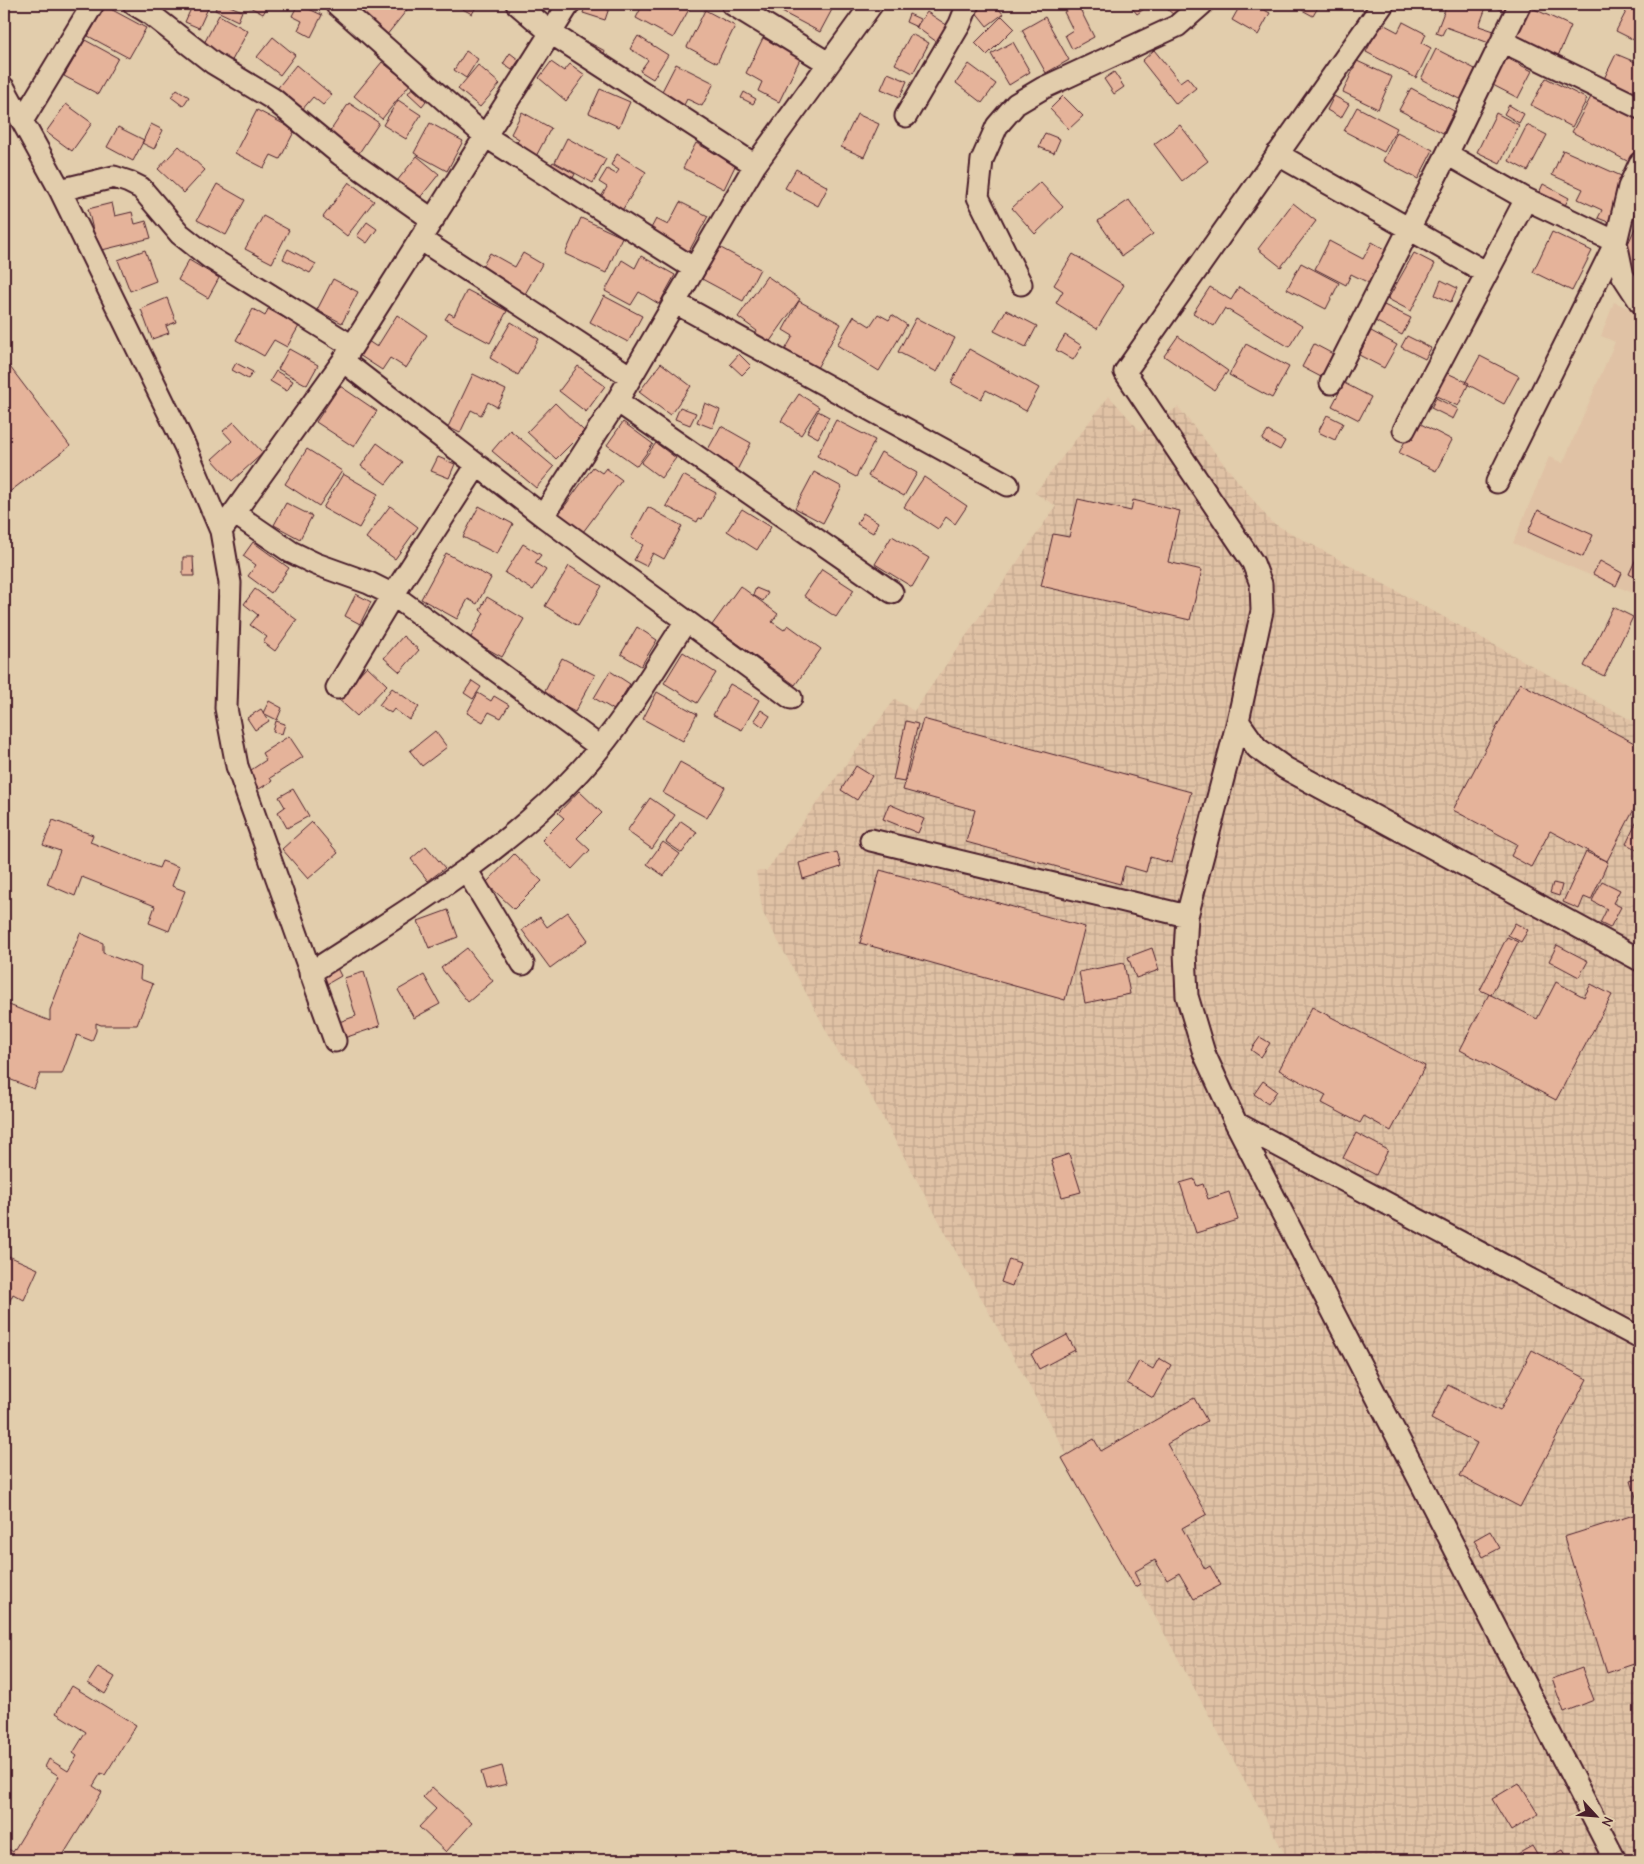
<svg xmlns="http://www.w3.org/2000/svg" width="1644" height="1864" viewBox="0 0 1644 1864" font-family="'Comic Neue',sans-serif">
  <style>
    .built { fill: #e0c2a5 }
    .industrial { fill: url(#industrial-grid) }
    .building { fill: #e5b39a; stroke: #4a1f2b }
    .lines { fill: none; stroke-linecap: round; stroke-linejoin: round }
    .minor-casing { stroke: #4a1f2b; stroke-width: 25 }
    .minor { stroke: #e2cdac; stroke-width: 21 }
  </style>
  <defs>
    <pattern id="industrial-grid" width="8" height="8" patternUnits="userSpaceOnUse" patternTransform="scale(1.25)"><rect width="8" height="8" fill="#e0c2a5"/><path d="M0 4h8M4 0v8" fill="none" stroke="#c2a68e"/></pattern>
  </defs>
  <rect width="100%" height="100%" fill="#e2cdac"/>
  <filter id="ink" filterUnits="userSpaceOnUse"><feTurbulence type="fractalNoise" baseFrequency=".02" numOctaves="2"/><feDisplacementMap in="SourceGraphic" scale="10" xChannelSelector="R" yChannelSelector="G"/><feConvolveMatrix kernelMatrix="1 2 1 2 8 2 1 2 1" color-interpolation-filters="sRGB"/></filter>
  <g filter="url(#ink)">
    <!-- built -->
    <path class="built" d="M1614,302L1640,313V596L1513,543L1549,457L1563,463L1615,342L1601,336Z"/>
    <!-- industrial -->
    <path class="industrial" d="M1109,396L1141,432L1178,407L1271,522L1640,725V1860H1288L854,1065L840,1056L763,913L756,871H766L895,699L914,711L1056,506L1035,493Z"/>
    <!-- building -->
    <path class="building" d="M193,4H205L209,6L199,28L185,22Z
      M218,4H225L242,11L238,21L215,10Z
      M244,4H269L263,14Z
      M298,4L322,15L311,37L298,30L302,21L292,16Z
      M361,4H408L410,6L386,36L355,11Z
      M453,4H478L472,14Z
      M586,4H596L609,8L605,20L583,13Z
      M654,4H692L673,38L636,18L642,6L651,10Z
      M786,4H835L820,32L782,12Z
      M974,4H995L1003,14L987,26L971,6Z
      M1129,4H1151L1137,14Z
      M1161,4H1184L1174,15Z
      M1241,4H1253L1270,13L1258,35L1232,20Z
      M1291,4H1320L1313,16Z
      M1447,4L1487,5L1479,26L1494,31L1489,43L1446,27L1442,35L1436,33Z
      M1488,4H1507L1504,11Z
      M1630,4H1640V43L1616,31Z
      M1078,5L1094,37L1072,49L1065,35L1073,30L1064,12Z
      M105,6L146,28L129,58L88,36Z
      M1530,7L1571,26L1558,56L1516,37Z
      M705,10L735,26L717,63L687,47Z
      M927,12L948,26L937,42L916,27Z
      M909,14L920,19L917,27L906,22Z
      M219,15L248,31L230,64L201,49Z
      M1002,16L1014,28L987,55L975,43Z
      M1045,17L1069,60L1046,73L1022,30Z
      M1403,22L1426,34L1422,43L1431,48L1416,78L1366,52L1381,23L1398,32Z
      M911,34L929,43L913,73L895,64Z
      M638,36L668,55L653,79L640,71L648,60L630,49Z
      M273,37L295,55L280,75L257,57Z
      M763,38L801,57L779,102L758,91L762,82L746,73Z
      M85,40L118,58L98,94L64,76Z
      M586,41L605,51L599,63L580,53Z
      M1013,42L1030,72L1009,85L991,54Z
      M1436,49L1477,70L1461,100L1421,79Z
      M1154,50L1180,82L1187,77L1196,88L1176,104L1142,61Z
      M466,51L478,59L466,78L454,70Z
      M510,53L519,60L512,70L503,64Z
      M1616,54L1640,64V102L1601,85Z
      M1505,57L1532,71L1518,98L1491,84Z
      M1357,61L1392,77L1378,109L1343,92Z
      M382,62L410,84L382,119L354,96Z
      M551,62L564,71L570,64L585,75L566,101L539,78Z
      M676,64L714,83L702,106L687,99L681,111L658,99Z
      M969,64L996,84L982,103L956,83Z
      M296,65L332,95L323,105L313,97L301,111L276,90Z
      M478,65L500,84L480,107L458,89Z
      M1114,72L1124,87L1114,94L1104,79Z
      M888,73L907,81L900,97L881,89Z
      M1546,78L1587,99L1572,127L1531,105Z
      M412,88L426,101L422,106L408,93Z
      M1411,88L1454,111L1443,133L1399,110Z
      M177,89L189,97L183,106L171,97Z
      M600,89L630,102L619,127L589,113Z
      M744,92L756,99L753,104L741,98Z
      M1592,95L1640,120V142L1629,162L1572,132Z
      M1063,96L1083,116L1069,129L1050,109Z
      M1334,96L1349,104L1341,118L1327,110Z
      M398,100L421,115L406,139L383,125Z
      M349,103L379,123L359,153L329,133Z
      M66,104L92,123L72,151L46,132Z
      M1509,105L1524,114L1519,123L1504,114Z
      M1357,107L1397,128L1384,152L1344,131Z
      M257,110L295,130L280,159L271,155L264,168L235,153Z
      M522,112L551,128L534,160L513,149L519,139L511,134Z
      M1496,113L1519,125L1500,163L1477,152Z
      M857,114L879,124L864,157L841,147Z
      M430,123L463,141L447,171L414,153Z
      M151,124L163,130L154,149L142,143Z
      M1180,125L1208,161L1182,181L1154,144Z
      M1527,125L1547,135L1528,171L1509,161Z
      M118,127L144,140L133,161L107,147Z
      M1397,132L1433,150L1418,179L1383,161Z
      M1045,133L1060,139L1054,153L1039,147Z
      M567,138L606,159L593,183L555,162Z
      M696,143L736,164L724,189L683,168Z
      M179,146L205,170L184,193L158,169Z
      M1563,150L1628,179L1608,222L1598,218L1602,210L1578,199L1583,189L1552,175Z
      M617,154L646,172L621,212L600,199L607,187L599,182L607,169L616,174L619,170L611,165Z
      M417,156L439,174L419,199L397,181Z
      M553,162L575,174L569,185L546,173Z
      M796,169L828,187L818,206L785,188Z
      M349,182L374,201L347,236L323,217Z
      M1040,182L1063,207L1035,234L1012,208Z
      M217,184L245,200L226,235L197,220Z
      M1543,184L1569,198L1564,207L1539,193Z
      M1129,200L1153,234L1122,256L1098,221Z
      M680,202L708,216L687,255L648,234L656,219L668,225Z
      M112,203L115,216L132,212L135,224L146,221L151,238L98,251L88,209Z
      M1293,203L1316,221L1281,267L1258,249Z
      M263,216L289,230L272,263L245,249Z
      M1640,217V284L1615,273Z
      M581,218L622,237L606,273L565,254Z
      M367,222L377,229L367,243L357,236Z
      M1552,232L1592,251L1572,291L1533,272Z
      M1329,241L1363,259L1372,242L1386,250L1369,283L1351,274L1346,285L1315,269Z
      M719,247L760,269L743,301L702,279Z
      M288,249L316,264L310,273L283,259Z
      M145,250L156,281L130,291L118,260Z
      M490,253L515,267L523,253L542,264L525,294L503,281L477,276Z
      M1414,253L1435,264L1411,311L1388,299Z
      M1073,254L1124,285L1097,329L1056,303L1063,291L1054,285Z
      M641,256L675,275L659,304L639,292L631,305L605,291L622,260L635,268Z
      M189,260L219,278L208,298L178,280Z
      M1301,263L1339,283L1326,309L1287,289Z
      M767,276L800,299L768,344L755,334L757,331L738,317Z
      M333,279L358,292L342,323L317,310Z
      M1441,280L1457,288L1451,302L1435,295Z
      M1210,287L1231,300L1239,287L1302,326L1289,347L1225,308L1214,326L1193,313Z
      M467,290L507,311L490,343L445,319L449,313L454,316Z
      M604,296L642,316L628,342L590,322Z
      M167,298L176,322L166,326L169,333L152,339L141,309Z
      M799,301L841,324L817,368L785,350L793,336L783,330Z
      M1384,305L1411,318L1402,335L1375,321Z
      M253,309L265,316L268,309L299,326L287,347L274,340L264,356L236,340Z
      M1006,310L1037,326L1026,347L994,331Z
      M878,314L889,320L892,315L907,325L879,371L837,345L854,316L870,326Z
      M397,315L427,335L406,368L390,358L382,370L359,355L368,341L377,347Z
      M916,318L955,338L937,372L898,352Z
      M511,322L539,339L518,375L490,358Z
      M1371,331L1397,345L1384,368L1359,355Z
      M1065,335L1082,346L1073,360L1056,350Z
      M1178,336L1228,371L1214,390L1164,356Z
      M1407,336L1431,348L1425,359L1401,347Z
      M1246,344L1289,367L1272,398L1229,375Z
      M1314,344L1333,354L1321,377L1302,367Z
      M289,349L318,365L307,385L278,369Z
      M969,349L1039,388L1026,411L986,390L981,399L951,383Z
      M739,354L751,366L742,375L730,364Z
      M1480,356L1519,376L1504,404L1465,383Z
      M4,359L70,446L4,496Z
      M236,363L253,372L248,379L232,370Z
      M661,363L691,386L670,415L639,392Z
      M578,366L605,386L586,412L559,391Z
      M276,371L293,381L287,391L270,381Z
      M1445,372L1469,383L1458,406L1434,395Z
      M473,374L506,390L497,407L488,402L481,415L471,410L460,433L448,427Z
      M1344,383L1371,397L1359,420L1332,406Z
      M340,386L377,411L354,447L316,422Z
      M799,394L819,407L801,435L781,421Z
      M1436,398L1458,409L1453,419L1431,408Z
      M555,403L584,431L556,459L527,432Z
      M705,403L720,410L712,428L697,422Z
      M680,407L696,413L690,425L675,419Z
      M818,411L829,417L818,438L807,432Z
      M1327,415L1343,423L1335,440L1318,432Z
      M836,420L875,440L856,477L817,456Z
      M1415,421L1452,440L1436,471L1399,453Z
      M234,422L263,453L232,481L212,459L232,441L223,431Z
      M623,422L653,444L637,466L607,445Z
      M721,426L751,443L737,470L706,453Z
      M510,430L554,467L536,488L492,451Z
      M1268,431L1285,441L1280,450L1262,440Z
      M377,443L403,462L386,484L361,466Z
      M656,443L676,458L661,478L641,463Z
      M307,449L342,471L319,506L285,484Z
      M881,452L917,473L904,496L868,476Z
      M438,457L455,464L449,478L431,471Z
      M593,467L602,473L606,468L622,480L583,532L559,514Z
      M814,472L842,487L823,523L795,508Z
      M343,474L378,494L359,528L323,508Z
      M683,475L716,493L702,519L699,518L697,522L666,506Z
      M924,477L967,506L955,524L946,517L938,529L904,507Z
      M1078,499L1131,511L1133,500L1180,511L1168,562L1202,570L1190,620L1041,586L1053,534L1069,537Z
      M286,503L312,516L300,539L274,525Z
      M390,506L418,527L395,559L366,538Z
      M479,506L513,524L497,554L463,537Z
      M648,507L682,526L664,559L653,553L646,566L634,560L643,545L631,538Z
      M742,509L771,527L757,550L727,531Z
      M1538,510L1593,535L1583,557L1528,532Z
      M863,513L878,522L873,533L857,524Z
      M892,536L929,558L912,587L875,564Z
      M253,542L289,568L271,593L248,576L256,565L243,556Z
      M523,544L541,555L535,563L546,570L533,590L505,573Z
      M1640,550V580L1629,574Z
      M446,553L491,578L477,604L468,599L457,619L421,599Z
      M183,557H193L194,576H183Z
      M1600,561L1622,573L1616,586L1593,574Z
      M569,566L602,586L578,626L545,606Z
      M822,569L854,590L836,617L804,596Z
      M740,586L778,614L772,622L784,630L788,625L821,649L795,685L712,625Z
      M756,588L768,593L763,601L753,595Z
      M255,589L297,620L275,651L263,642L267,637L250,625L258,615L244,604Z
      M356,594L371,602L360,624L345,616Z
      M487,597L524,619L502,657L470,639L484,613L480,610Z
      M1613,607L1633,617L1604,676L1584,666Z
      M637,627L657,640L641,666L621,654Z
      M403,636L419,650L400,672L384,658Z
      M683,652L716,673L697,703L664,683Z
      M562,658L595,675L575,712L543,695Z
      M367,666L387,685L357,716L337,698Z
      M610,671L630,684L614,710L594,698Z
      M472,681L481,687L473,699L464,693Z
      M1520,683L1640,746V798L1607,861L1550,831L1531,867L1511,856L1517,844L1453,810Z
      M730,684L759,700L742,730L713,715Z
      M392,688L419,707L409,720L394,709L391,713L379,705Z
      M657,692L697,714L683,741L643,719Z
      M478,693L491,701L494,696L509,705L501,718L489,712L483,722L467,713Z
      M269,701L282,708L277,720L263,713Z
      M261,709L269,721L255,730L247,718Z
      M761,710L770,716L763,727L754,720Z
      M923,719L1191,792L1172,863L1150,857L1146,872L1125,866L1120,884L966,842L975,810L903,790Z
      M276,721L285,724L282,734L273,732Z
      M906,721L918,724L904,782L893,780Z
      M435,731L447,747L422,766L410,751Z
      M289,736L303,757L270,778L272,781L259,789L248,772L266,760L262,753Z
      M680,762L725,787L707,818L663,793Z
      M856,766L872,776L857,800L841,790Z
      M293,789L309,816L287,828L278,812L285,807L279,797Z
      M579,791L602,813L577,838L590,850L572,869L542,840L564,818L558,813Z
      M650,798L675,815L652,849L627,831Z
      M889,804L924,819L918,833L883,819Z
      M1640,815V851L1626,844Z
      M53,820L93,835L90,842L159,868L162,861L179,867L172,886L185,891L169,931L149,923L155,906L82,877L75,896L47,884L60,851L43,845Z
      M681,821L697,832L682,853L666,842Z
      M312,822L338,853L308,879L282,849Z
      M663,842L680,854L664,876L647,864Z
      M426,846L445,868L428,881L411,859Z
      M837,852L841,867L803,879L799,863Z
      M1586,852L1608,862L1591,900L1584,897L1579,909L1563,902Z
      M514,854L542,881L514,909L486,883Z
      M880,870L1085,927L1065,1000L860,943Z
      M1602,881L1620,890L1613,903L1621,907L1610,928L1600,923L1607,909L1592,901Z
      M1553,883L1562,885L1559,896L1550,893Z
      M448,910L458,937L429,948L418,921Z
      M568,912L588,940L550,968L522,930L540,917L547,927Z
      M1515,923L1528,930L1521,942L1508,935Z
      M80,933L103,943V953L141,967L140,979L153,984L137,1025H101L96,1023V1031L92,1041L77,1035L62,1074H40L34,1089L4,1077V1003L50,1021V1010Z
      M1507,937L1518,942L1491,995L1480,990Z
      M1557,945L1588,961L1579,977L1549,961Z
      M467,948L493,981L468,1002L441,968Z
      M1152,948L1159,970L1136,978L1128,957Z
      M1124,963L1130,994L1085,1003L1079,972Z
      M336,966L341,976L327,984L321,974Z
      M364,972L380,1026L344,1038L339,1022L356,1016L344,978Z
      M424,975L440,1004L414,1018L398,990Z
      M1556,982L1584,997L1591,984L1612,995L1556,1100L1460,1050L1489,994L1537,1019Z
      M1312,1007L1425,1066L1391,1131L1364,1116L1360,1123L1322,1103L1326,1095L1279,1070Z
      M1260,1037L1270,1043L1261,1057L1251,1050Z
      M1263,1081L1277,1091L1268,1104L1254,1094Z
      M1356,1133L1388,1150L1376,1175L1343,1158Z
      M1069,1154L1081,1192L1062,1197L1051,1160Z
      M1194,1179L1197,1186L1203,1184L1208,1199L1229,1192L1238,1220L1196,1233L1180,1183Z
      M4,1254L38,1269L24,1300L13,1294L5,1311H4Z
      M1009,1259L1020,1263L1012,1286L1001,1282Z
      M1067,1335L1075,1350L1039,1369L1031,1354Z
      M1532,1350L1587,1379L1520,1507L1460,1476L1477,1443L1431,1419L1448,1385L1500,1411Z
      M1159,1358L1171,1365L1153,1398L1127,1383L1139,1361L1153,1369Z
      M1194,1398L1207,1421L1167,1444L1207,1514L1182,1528L1205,1569L1210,1566L1221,1585L1194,1599L1179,1573L1167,1580L1155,1560L1134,1572L1140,1584L1135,1587L1062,1458L1094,1439L1101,1451Z
      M1640,1478V1510L1631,1481Z
      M1640,1513V1662L1607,1673L1564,1537Z
      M1490,1531L1500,1548L1483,1557L1474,1540Z
      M98,1667L115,1677L105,1694L88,1683Z
      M1582,1668L1594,1700L1564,1712L1552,1679Z
      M72,1686L136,1725L105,1775L101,1773L93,1786L102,1792L60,1860H4V1854L7,1848L13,1852L59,1776L45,1767L49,1759L68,1771L77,1756L73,1753L86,1732L56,1713Z
      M502,1766L507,1784L486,1789L481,1772Z
      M1519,1783L1538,1814L1511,1831L1492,1799Z
      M432,1787L472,1823L446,1852L419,1827L436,1809L423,1797Z
      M1532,1846L1540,1860H1507Z
      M1563,1850L1569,1860H1544Z"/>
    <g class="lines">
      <defs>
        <path id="minor" d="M134,4L149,13L213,63L273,99L341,155L433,220
          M336,4L485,136L693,268
          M517,4L551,33L755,165
          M732,4L828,63
          M1383,4L1125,372L1253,563L1261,584L1262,611L1238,721L1187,916L1185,952L1187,996L1204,1053L1236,1123L1615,1860
          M1502,41L1640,108
          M4,88L60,190L185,446L221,531L230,583L226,708L237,766L335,1041
          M906,116L960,24L968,4
          M22,121L93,4
          M1277,154L1487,273
          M1447,154L1526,199L1616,242L1497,482
          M1640,163L1629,187L1616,242L1623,276L1640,302
          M60,190L114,177L129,182L141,188L180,234L209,257L352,346
          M420,239L631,377
          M1021,284L978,197L982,160L997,126L1016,104L1043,88L1177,26L1202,4
          M674,302L1008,485
          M343,361L543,516L791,698
          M1331,383L1447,154L1520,4
          M617,401L892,592
          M1404,430L1526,199
          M234,513L291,552L316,564L369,583L393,595L600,747
          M543,516L617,401L755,165L872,4
          M221,531L343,361L569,4
          M337,688L393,595L477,465
          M1238,721L1257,748L1285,768L1640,960
          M871,840L1187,916
          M467,871L523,964
          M310,973C404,912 502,855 579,772C621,727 652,673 686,621
          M1236,1123L1640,1338"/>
      </defs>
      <!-- minor casing -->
      <use href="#minor" class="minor-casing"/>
      <!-- minor -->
      <use href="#minor" class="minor"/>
    </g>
  </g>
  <!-- margin -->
  <rect width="1644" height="1864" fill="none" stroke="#e2cdac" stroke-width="20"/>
  <rect x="10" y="10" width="1624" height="1844" fill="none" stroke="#4a1f2b" stroke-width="2" filter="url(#ink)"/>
  <!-- north arrow -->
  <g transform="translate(1596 1816) rotate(116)" stroke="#e2cdac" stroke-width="4" paint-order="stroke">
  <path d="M0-4L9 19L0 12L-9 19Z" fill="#4a1f2b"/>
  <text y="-8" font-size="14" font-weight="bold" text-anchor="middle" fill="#4a1f2b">N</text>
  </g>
</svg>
